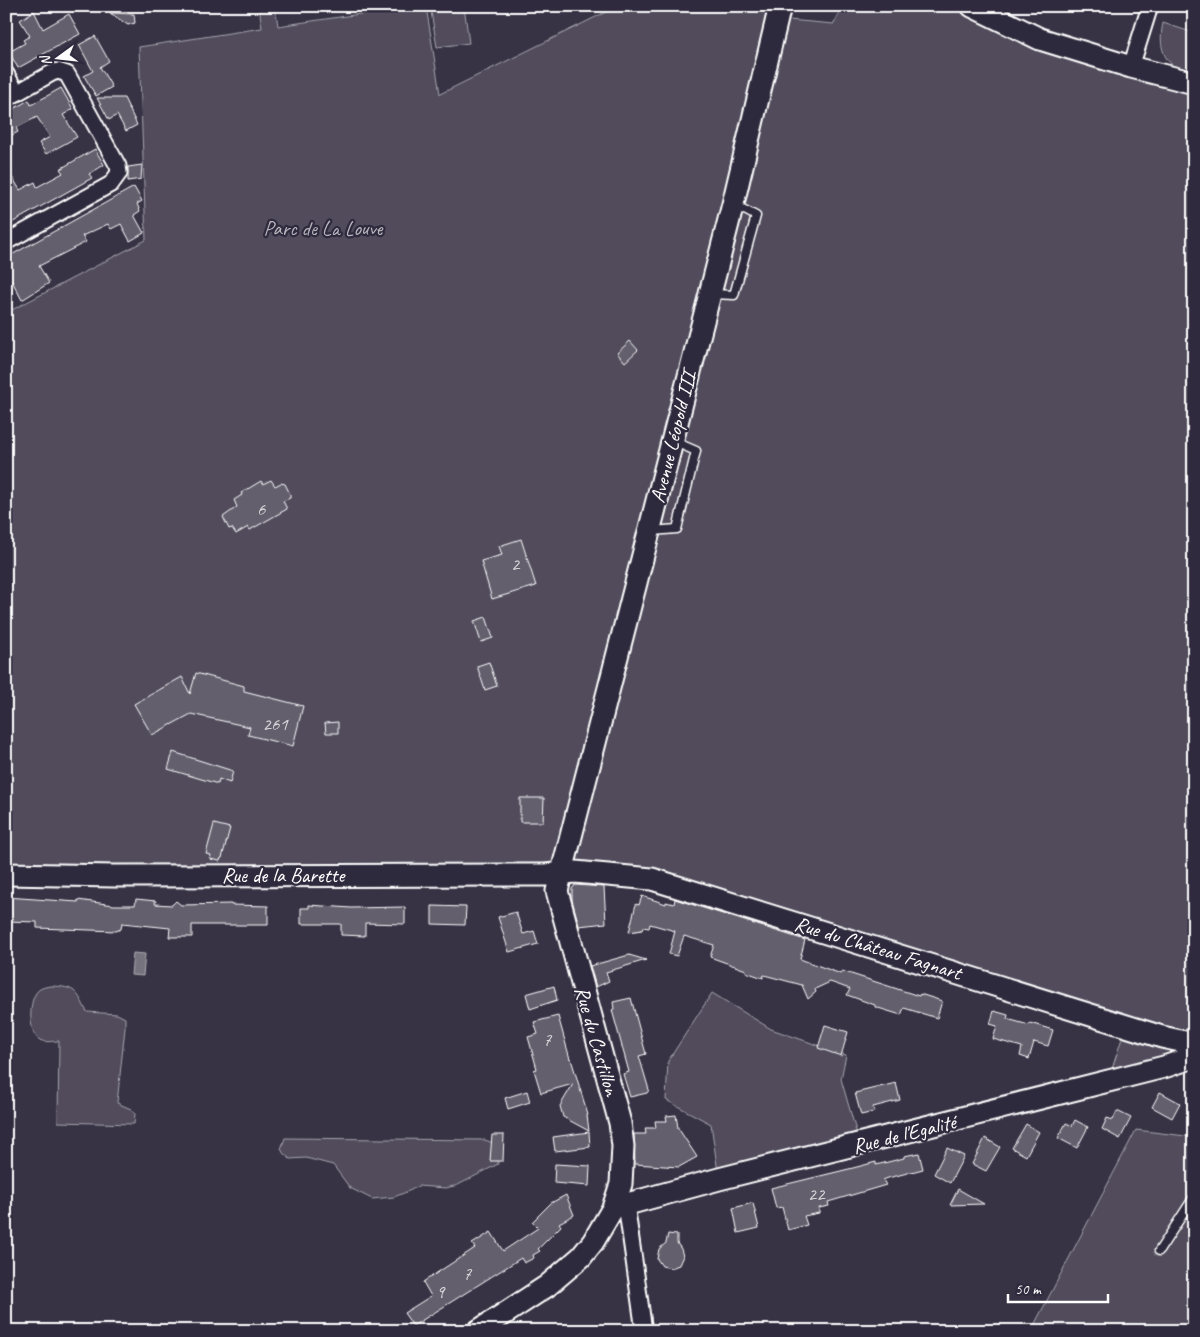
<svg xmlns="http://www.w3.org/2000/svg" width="1200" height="1337" viewBox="0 0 1200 1337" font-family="Caveat,sans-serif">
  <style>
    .green { fill: #514c5c; stroke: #a8a6ae }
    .water { fill: #76737f; stroke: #adabb2 }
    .building { fill: #635f6d; stroke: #fff }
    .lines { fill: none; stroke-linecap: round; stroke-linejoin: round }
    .lane-casing { stroke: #fff; stroke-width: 11 }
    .street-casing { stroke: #fff; stroke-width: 19 }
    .secondary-casing { stroke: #fff; stroke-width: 25 }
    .lane { stroke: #2f2a3d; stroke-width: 8 }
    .street { stroke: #2f2a3d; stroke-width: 15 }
    .secondary { stroke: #2f2a3d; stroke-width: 21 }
    .labels { text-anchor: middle; stroke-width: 4.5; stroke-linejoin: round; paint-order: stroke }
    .number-label { font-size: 19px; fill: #d8d7da }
    .park-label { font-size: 21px; fill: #b9b7be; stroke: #2f2a3d }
    .street-label { font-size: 21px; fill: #fff; stroke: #2f2a3d }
  </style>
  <rect width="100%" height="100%" fill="#373345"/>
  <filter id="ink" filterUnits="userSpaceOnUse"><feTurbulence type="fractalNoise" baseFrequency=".02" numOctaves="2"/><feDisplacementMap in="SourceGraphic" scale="10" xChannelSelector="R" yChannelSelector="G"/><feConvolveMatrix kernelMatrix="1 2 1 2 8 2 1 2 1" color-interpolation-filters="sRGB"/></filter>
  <g filter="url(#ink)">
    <!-- green -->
    <path class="green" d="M259,6H275L278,26L415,6H426L440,94L618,6H780L777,19L834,24L843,6H972L1040,39L1178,69C1161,59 1159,42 1163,23L1194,33V1044L1170,1047V1056L1108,1081L1126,1026L652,879L6,874V313L146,240L139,47L262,28Z
      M430,6H464L469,43L437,47Z
      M50,986C76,987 76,990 87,1012L117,1014L125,1018V1028L117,1103L131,1109L135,1114L134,1124L58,1122L59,1041C53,1041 45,1043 40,1040C28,1034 29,1002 36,993C39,988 45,987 50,986Z
      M712,993L771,1029L846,1055L841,1079L860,1145L719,1179L711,1124L666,1100L668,1061Z
      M1136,1130L1194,1137V1331H1031Z
      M285,1138L485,1140L493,1143L498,1154V1164L458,1185L446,1188L418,1186L411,1190L394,1197L372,1199L350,1188L333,1165L306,1158L290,1159L284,1154L281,1149Z"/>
    <!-- water -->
    <path class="water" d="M133,953L145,954L143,976L131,975Z"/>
    <!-- building -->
    <path class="building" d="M34,11L43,29L69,14L80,34L18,68L9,52L25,43L23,40L30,36L20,20Z
      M110,13L134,14L135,23L128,25Z
      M95,36L109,61L100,67L112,87L96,96L84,76L93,71L79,45Z
      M61,88L73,109L63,115L77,137L46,154L39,143L50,137L37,117L16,128L18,132L6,138V109L8,112L29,100L31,105Z
      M97,98H124L137,125L126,131L117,115L109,120Z
      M95,149L104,165L89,174L92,178L6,226V167L20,190L35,182L37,187L63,173L60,169Z
      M142,165L141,179L128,181V167Z
      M134,187L142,201L137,204L140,211L134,215L144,233L130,241L121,224L111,229L108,224L82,236L86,242L39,266L49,283L22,300L12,281L6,284V258Z
      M630,341L638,350L625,362L617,353Z
      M271,480L275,486L281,483L285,484L290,494V498L283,501L287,509L250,530L248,527L236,534L232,528L229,529L223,517L237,507L234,500L242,495L241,493L261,481L263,484Z
      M521,539L536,586L492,599L481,561L502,555L499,546Z
      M486,617L493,638L481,642L474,621Z
      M489,662L497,686L485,690L477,666Z
      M196,673L244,686V691L303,706L293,746L248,735L250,727L191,714L152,735L134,704L182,677L190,694Z
      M338,722V733H326L325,723Z
      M173,752L233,771L230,783L219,779L218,784L168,769Z
      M520,798H544L543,822H520Z
      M214,824L230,828L222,858H221L220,861L210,859L211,855L206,854Z
      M575,885L604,887L606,923L579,926L572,900V889Z
      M642,896L666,904V902L674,904L675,899L805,940L800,959L841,974L842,971L919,996L920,994L942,1001L937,1018L904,1008L901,1015L875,1007V1005L847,995L850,989L830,982L815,989L816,992L808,999L802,985L764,975L763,978L746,972V970L710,957L714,945L684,936L677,956L669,954L675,931L650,924L649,928L643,927L642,930L629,932L636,904L639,905Z
      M6,897L78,902V900L114,905H135L136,899L156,901L155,904L172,905L176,901L181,905L231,904V905L268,906V925H192V937H169L170,928L122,923L121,929L116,931L37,928V922L6,921Z
      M309,905L351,908L405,907V924L365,923V936L341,935V924H301V908H309Z
      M432,906L466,907L465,925L432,924Z
      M516,912L523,934L534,931L538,944L509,952L498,917Z
      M629,955L646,960L606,972L609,981L596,987L590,966Z
      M554,986L557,1000L530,1009L526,994Z
      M631,998L646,1054L639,1056L649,1090L647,1093L630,1097L623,1074L629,1072L612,1010L614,1009L613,1002Z
      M994,1011L1008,1015L1007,1019L1029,1025L1030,1023L1053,1030L1048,1046L1034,1042L1029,1059L1020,1056L1022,1047L993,1039L997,1026L990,1024Z
      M558,1016L570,1059H571L588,1115H587L589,1131L563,1117L560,1106L573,1084L541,1093L534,1070L537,1069L528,1037L538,1034L534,1022Z
      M825,1025L848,1032L841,1056L818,1048Z
      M896,1083L900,1100L873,1107L874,1112L861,1115L855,1093Z
      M527,1091L530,1102L508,1109L505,1098Z
      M1160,1092L1180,1103L1172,1118L1152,1107Z
      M1117,1111L1131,1118L1120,1139L1102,1129L1107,1118L1113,1120Z
      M676,1115L678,1128L697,1157L679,1167L635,1164L634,1134H646L645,1128H656L655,1121H667L666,1116Z
      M1075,1120L1088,1127L1077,1148L1058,1138L1066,1123L1072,1126Z
      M1026,1124L1039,1132L1026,1156L1012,1148Z
      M589,1132L590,1147L555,1151L553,1137Z
      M492,1135H504L503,1161H490Z
      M985,1138L1000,1147L986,1171L972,1164Z
      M947,1148L964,1156L950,1183L934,1174Z
      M919,1153L923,1169L888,1178L883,1180L886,1185L828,1202L829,1206L819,1208V1213L804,1216L807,1225L788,1230L782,1207L776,1208L771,1188L853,1168L876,1162V1165L904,1158V1156Z
      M555,1164L590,1166L589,1186L554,1183Z
      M958,1189L984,1204L950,1205Z
      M566,1195L574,1215L559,1223L561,1226L538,1249L540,1251L533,1255L534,1258L524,1263L521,1258L413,1326L404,1313L431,1296L423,1282L475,1248L472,1244L491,1232L503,1251L538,1228L532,1222L551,1203Z
      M753,1203L759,1228L738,1233L733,1208Z
      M668,1234L677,1235V1243L681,1249L683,1256L679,1265L671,1268L662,1266L657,1259L659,1249L666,1243Z"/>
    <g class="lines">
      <defs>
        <path id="lane" d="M712,294L734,295L756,216L735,205
          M652,531L677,529L696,451L673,441
          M1159,1251L1194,1197"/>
        <path id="street" d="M1131,67L1150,6
          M6,74L17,93
          M6,99L52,73L58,71L67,74L118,166L119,173L111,184L6,242
          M626,1204L644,1331"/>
        <path id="secondary" d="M972,6L1040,39L1131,67L1194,83
          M6,874L114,876L545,875L575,872L652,879L1162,1037L1194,1044
          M613,1208L719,1179L1164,1067L1194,1057
          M478,1331L547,1286L581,1257L593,1242L613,1208L621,1184L623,1146L620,1123L557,891L733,204L780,6"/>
      </defs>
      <!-- lane casing -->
      <use href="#lane" class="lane-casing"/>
      <!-- street casing -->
      <use href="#street" class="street-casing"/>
      <!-- secondary casing -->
      <use href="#secondary" class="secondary-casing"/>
      <!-- lane -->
      <use href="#lane" class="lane"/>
      <!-- street -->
      <use href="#street" class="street"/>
      <!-- secondary -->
      <use href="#secondary" class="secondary"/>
    </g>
  </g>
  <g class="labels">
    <!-- number labels -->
    <g class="number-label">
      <text x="261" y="515">6</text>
      <text x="515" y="570">2</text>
      <text x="275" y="730">261</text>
      <text x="547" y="1046">7</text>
      <text x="816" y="1200">22</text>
      <text x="467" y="1280">7</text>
      <text x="440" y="1298">9</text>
    </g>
    <!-- park labels -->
    <g class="park-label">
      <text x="323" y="235">Parc de La Louve</text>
    </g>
    <!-- street labels -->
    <g class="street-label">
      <text transform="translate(673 437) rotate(-76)" y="7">Avenue Léopold III</text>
      <text x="283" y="882">Rue de la Barette</text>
      <text transform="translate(878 948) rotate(17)" y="7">Rue du Château Fagnart</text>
      <text transform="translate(597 1041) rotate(74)" y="7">Rue du Castillon</text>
      <text transform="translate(904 1134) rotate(-14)" y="7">Rue de l'Egalité</text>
    </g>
  </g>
  <!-- margin -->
  <rect width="1200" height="1337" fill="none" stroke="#2f2a3d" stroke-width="25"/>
  <rect x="12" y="12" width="1175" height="1312" fill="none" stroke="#fff" stroke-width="2" filter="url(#ink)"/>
  <!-- north arrow -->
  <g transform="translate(58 58) rotate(255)" stroke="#2f2a3d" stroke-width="4" paint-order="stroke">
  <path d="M0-4L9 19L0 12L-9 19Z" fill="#ffffff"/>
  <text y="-8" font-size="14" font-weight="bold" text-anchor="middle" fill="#ffffff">N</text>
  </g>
  <!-- scale -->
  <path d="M1008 1294v8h100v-8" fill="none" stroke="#ffffff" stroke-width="2.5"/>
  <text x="1015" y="1294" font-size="15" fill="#ffffff" stroke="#2f2a3d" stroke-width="4" paint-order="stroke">50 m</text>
</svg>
